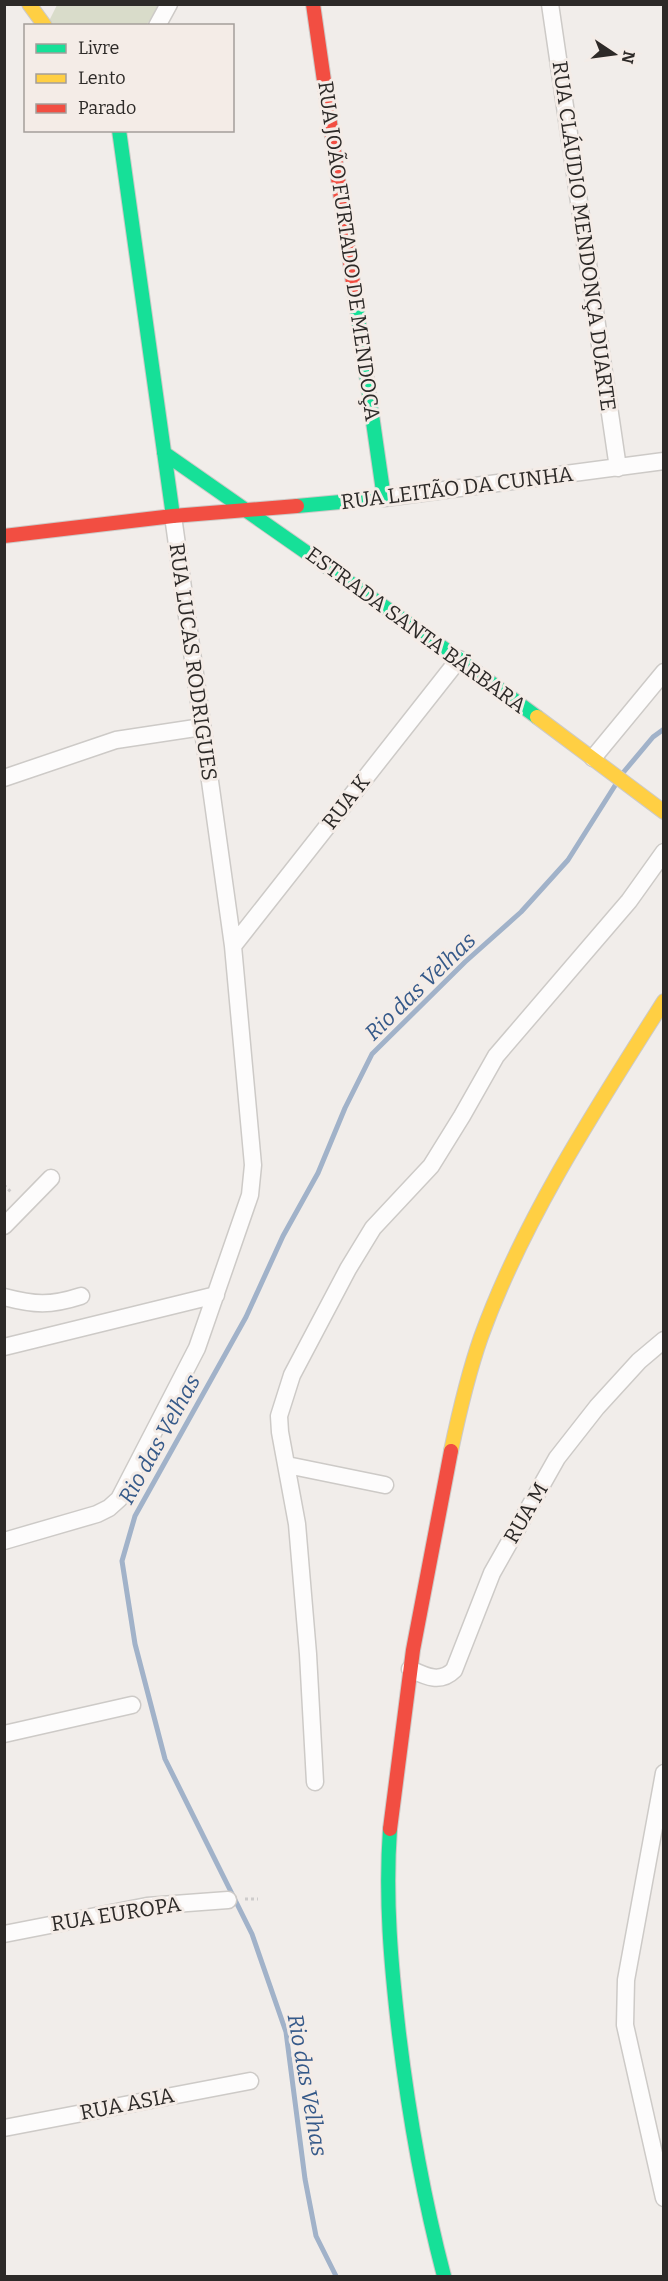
<svg xmlns="http://www.w3.org/2000/svg" width="668" height="2281" viewBox="0 0 668 2281" font-family="Bitter,serif">
  <style>
    .park { fill: #d9dcca }
    .lines { fill: none; stroke-linecap: round; stroke-linejoin: round }
    .stream { stroke: #a1b2c9; stroke-width: 5 }
    .street-casing { stroke: #cdcac7; stroke-width: 19 }
    .fast-casing { stroke: #cdcac7; stroke-width: 16 }
    .slow-casing { stroke: #cdcac7; stroke-width: 16 }
    .jam-casing { stroke: #cdcac7; stroke-width: 16 }
    .path { stroke: #cecccb; stroke-width: 3; stroke-dasharray: 3 3; stroke-linecap: butt }
    .street { stroke: #fdfcfc; stroke-width: 16 }
    .fast { stroke: #16e098; stroke-width: 14 }
    .slow { stroke: #ffcf43; stroke-width: 14 }
    .jam { stroke: #f24e42; stroke-width: 14 }
    .labels { text-anchor: middle; stroke-width: 6; stroke-linejoin: round; paint-order: stroke }
    .street-label { font-size: 21px; fill: #2d2a28; stroke: #f4ece7 }
    .water-label { font-size: 22px; font-style: italic; fill: #355989; stroke: #f4ece7 }
  </style>
  <rect width="100%" height="100%" fill="#f1edea"/>
  <!-- park -->
  <path class="park" d="M57,5H162L146,25L53,26L49,21Z"/>
  <g class="lines">
    <!-- stream -->
    <path class="stream" d="M622,774L653,737L664,729
      M336,2276L316,2236L305,2179L286,2032L252,1934L165,1759L135,1644L122,1561L135,1516L246,1317L283,1236L318,1173L345,1108L372,1054L465,962L521,912L568,860L616,784"/>
    <defs>
      <path id="street" d="M550,4L618,468
        M157,26L169,4
        M384,498L664,461
        M593,758L664,672
        M4,778L116,740L202,727
        M233,946L459,659
        M4,1226L51,1178
        M4,1297C35,1305 50,1306 81,1296
        M4,1347L216,1295
        M287,1465L385,1485
        M4,1541L97,1514L109,1508L119,1499L197,1348L250,1195L253,1165L233,946L173,516
        M410,1669C425,1676 440,1684 454,1670L492,1573L557,1458L597,1407L639,1361L664,1340
        M4,1734L132,1705
        M664,1773L626,1980L625,2025L664,2198
        M315,1782L308,1654L297,1524L280,1432L279,1416L292,1375L348,1269L373,1228L431,1166L462,1116L496,1056L629,901L664,852
        M4,1934L147,1906L228,1900
        M4,2128L250,2081"/>
      <path id="fast" d="M119,130L173,516
        M164,453L459,659L537,717
        M297,506L384,498L354,290
        M390,1829C385,1898 391,1965 399,2034C409,2116 423,2196 444,2276"/>
      <path id="slow" d="M29,4L45,26
        M537,717L664,812
        M451,1451C459,1413 468,1374 481,1337C524,1218 597,1107 664,1001"/>
      <path id="jam" d="M313,4L354,290
        M4,536L173,516L297,506
        M390,1829L413,1650L451,1451"/>
    </defs>
    <!-- street casing -->
    <use href="#street" class="street-casing"/>
    <!-- fast casing -->
    <use href="#fast" class="fast-casing"/>
    <!-- slow casing -->
    <use href="#slow" class="slow-casing"/>
    <!-- jam casing -->
    <use href="#jam" class="jam-casing"/>
    <!-- path -->
    <path class="path" d="M4,1185L12,1193
      M245,1899H258"/>
    <!-- street -->
    <use href="#street" class="street"/>
    <!-- fast -->
    <use href="#fast" class="fast"/>
    <!-- slow -->
    <use href="#slow" class="slow"/>
    <!-- jam -->
    <use href="#jam" class="jam"/>
  </g>
  <g class="labels">
    <!-- street labels -->
    <g class="street-label">
      <text transform="translate(584 236) rotate(82)" y="7">RUA CLÁUDIO MENDONÇA DUARTE</text>
      <text transform="translate(349 251) rotate(82)" y="7">RUA JOÃO FURTADO DE MENDOÇA</text>
      <text transform="translate(457 488) rotate(-7)" y="7">RUA LEITÃO DA CUNHA</text>
      <text transform="translate(416 630) rotate(36)" y="7">ESTRADA SANTA BÁRBARA</text>
      <text transform="translate(193 662) rotate(82)" y="7">RUA LUCAS RODRIGUES</text>
      <text transform="translate(346 802) rotate(-52)" y="7">RUA K</text>
      <text transform="translate(526 1513) rotate(-60)" y="7">RUA M</text>
      <text transform="translate(116 1914) rotate(-9)" y="7">RUA EUROPA</text>
      <text transform="translate(127 2104) rotate(-11)" y="7">RUA ASIA</text>
    </g>
    <!-- water labels -->
    <g class="water-label">
      <text transform="translate(420 986) rotate(-44)" y="8">Rio das Velhas</text>
      <text transform="translate(159 1439) rotate(-61)" y="8">Rio das Velhas</text>
      <text transform="translate(308 2085) rotate(80)" y="8">Rio das Velhas</text>
    </g>
  </g>
  <!-- border -->
  <rect width="668" height="2281" fill="none" stroke="#2d2a28" stroke-width="12"/>
  <!-- legend -->
  <rect x="24" y="24" width="210" height="108" fill="#f4ece7" stroke="#a49e9b" stroke-width="1.5"/>
  <rect x="36" y="44" width="30" height="9" fill="#16e098" stroke="#a49e9b" stroke-width="1.5"/>
  <text x="78" y="54" font-size="18" fill="#2d2a28">Livre</text>
  <rect x="36" y="74" width="30" height="9" fill="#ffcf43" stroke="#a49e9b" stroke-width="1.5"/>
  <text x="78" y="84" font-size="18" fill="#2d2a28">Lento</text>
  <rect x="36" y="104" width="30" height="9" fill="#f24e42" stroke="#a49e9b" stroke-width="1.5"/>
  <text x="78" y="114" font-size="18" fill="#2d2a28">Parado</text>
  <!-- north arrow -->
  <g transform="translate(614 54) rotate(103)" stroke="#f4ece7" stroke-width="4.5" paint-order="stroke">
  <path d="M0-4.5L10 22L0 15L-10 22Z" fill="#2d2a28"/>
  <text y="-9" font-size="16" font-weight="bold" text-anchor="middle" fill="#2d2a28">N</text>
  </g>
</svg>
